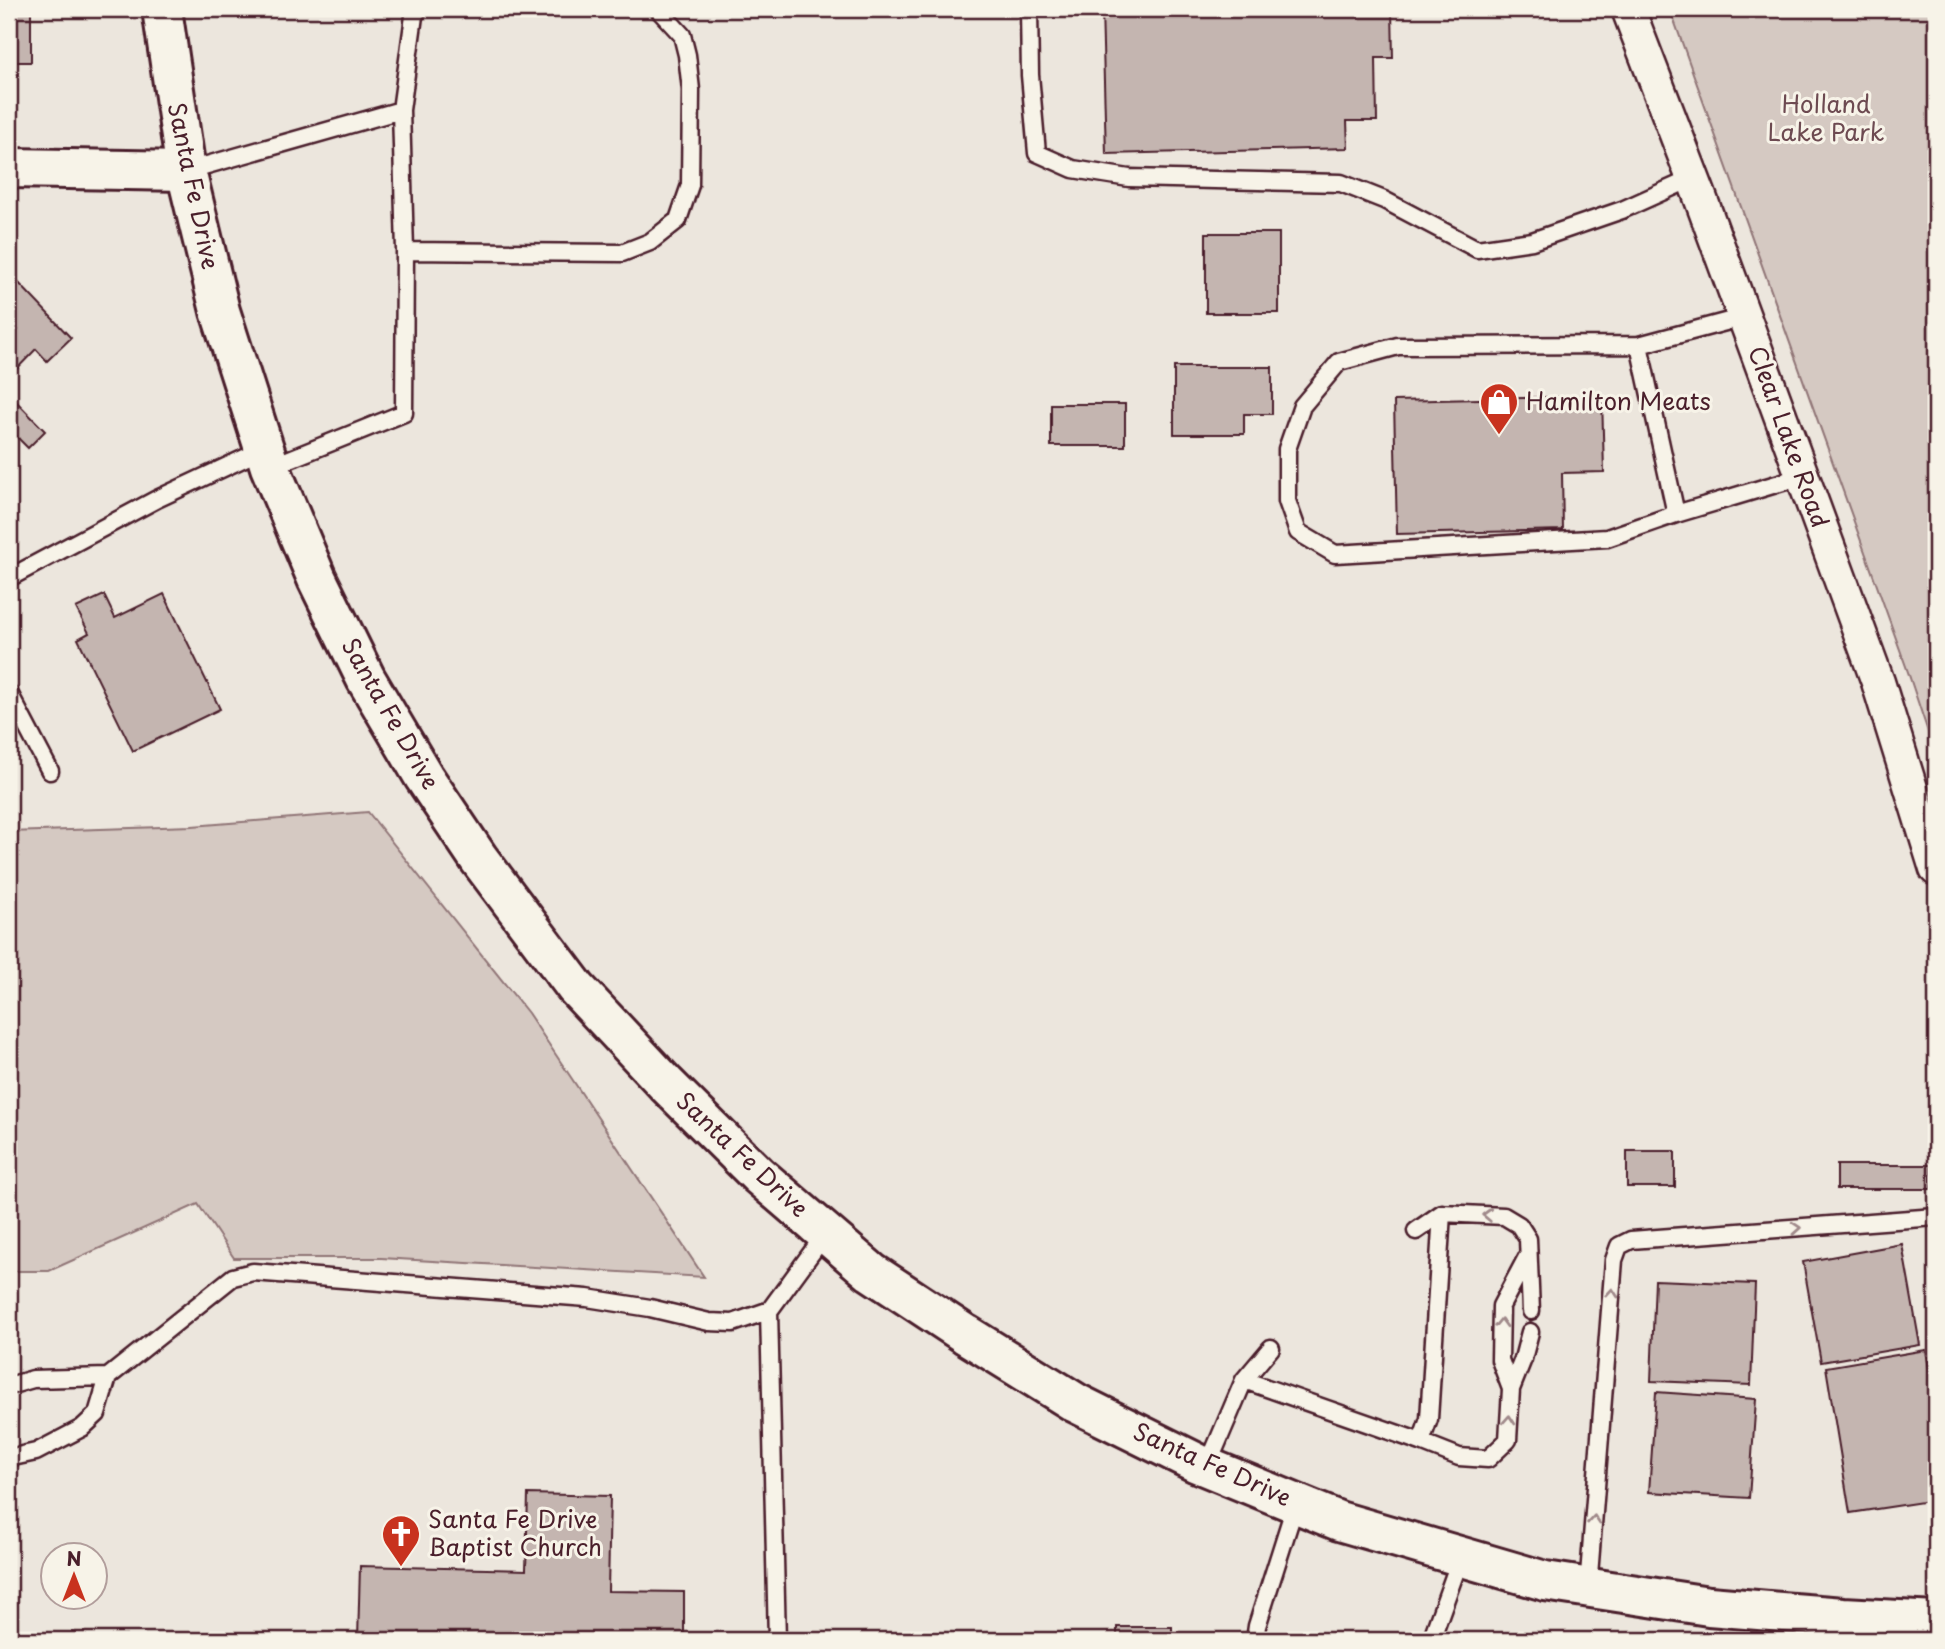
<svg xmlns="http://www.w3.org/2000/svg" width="1945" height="1649" viewBox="0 0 1945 1649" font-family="'Playpen Sans',sans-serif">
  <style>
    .green { fill: #d5c9c2; stroke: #907476; stroke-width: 2 }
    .building { fill: #c4b5b0; stroke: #4a1f2b; stroke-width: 2 }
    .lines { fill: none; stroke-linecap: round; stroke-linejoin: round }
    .service-casing { stroke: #4a1f2b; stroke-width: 21 }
    .minor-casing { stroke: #4a1f2b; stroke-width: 37 }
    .tertiary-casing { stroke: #4a1f2b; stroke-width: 44 }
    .secondary-casing { stroke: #4a1f2b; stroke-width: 44 }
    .service { stroke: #f7f3e8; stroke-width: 16 }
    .minor { stroke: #f7f3e8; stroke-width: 32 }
    .tertiary { stroke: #f7f3e8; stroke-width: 38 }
    .secondary { stroke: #f7f3e8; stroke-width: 38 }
    .oneway { stroke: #a0898a }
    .labels { text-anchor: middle; stroke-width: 6; stroke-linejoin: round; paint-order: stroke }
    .park-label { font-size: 24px; fill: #6d4a51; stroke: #f7f3e8 }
    .street-label { font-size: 24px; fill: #4a1f2b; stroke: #f7f3e8 }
    .poi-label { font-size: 24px; fill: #4a1f2b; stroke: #f7f3e8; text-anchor: start }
  </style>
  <rect width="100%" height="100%" fill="#ece6dd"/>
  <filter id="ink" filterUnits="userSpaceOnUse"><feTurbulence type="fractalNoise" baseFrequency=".0143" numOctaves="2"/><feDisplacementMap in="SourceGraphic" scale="14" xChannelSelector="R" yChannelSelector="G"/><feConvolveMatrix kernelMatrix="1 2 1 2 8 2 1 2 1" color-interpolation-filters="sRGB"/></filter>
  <g filter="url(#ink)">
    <!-- green -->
    <path class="green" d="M1670,9H1936V756L1908,672Z
      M368,812L528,1013L704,1277L381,1258H234L198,1204L49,1271H9V832L192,826Z"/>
    <!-- building -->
    <path class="building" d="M9,9H31V62H9Z
      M1102,9H1392L1393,58H1376L1377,121H1347L1348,148L1106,154Z
      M1206,233H1279V313H1206Z
      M15,279L71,338L47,361L36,349L9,377V338L18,330L9,320V285Z
      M1174,367H1272V414H1244V434H1174Z
      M9,394L45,431L28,448L9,429Z
      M1602,396L1604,472L1562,473L1563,530L1397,534L1394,401Z
      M1051,404H1125V446H1051Z
      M164,594L220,709L133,751L78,639L89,633L76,608L104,595L115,618Z
      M1627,1151H1675V1187H1627Z
      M1837,1165H1931V1189H1837Z
      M1902,1244L1920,1345L1821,1362L1803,1262Z
      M1655,1280L1755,1284L1751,1385L1651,1381Z
      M1926,1350L1936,1413V1500L1850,1513L1826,1367Z
      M1656,1392L1756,1399L1749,1498L1649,1492Z
      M528,1494L610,1496L608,1591L684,1592V1640H358L360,1566L526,1570Z
      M1117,1627H1172V1640H1117Z"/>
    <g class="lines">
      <defs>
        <path id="service" d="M419,9L414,16L401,110L405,251L622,253L650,242L678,220L690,185L691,90L687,55L682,35L658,9
          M1029,9L1030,75L1037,153L1073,169L1129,178L1341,183L1384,200L1477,249L1532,241L1622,210L1693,178
          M186,171L401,110
          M1744,317L1639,345L1398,346L1339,362L1302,406L1287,449V501L1298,532L1335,554L1607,538L1676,514L1803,476
          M1639,345L1676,514
          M270,467L404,413L405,251
          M9,578L157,499L264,449
          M9,693L50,771
          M1416,1231L1442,1213L1504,1216L1519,1225L1528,1239L1531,1311
          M1244,1380L1271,1348
          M9,1386L33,1379L108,1377
          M1511,1389L1500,1360L1501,1306L1527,1257
          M1421,1442L1459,1457L1488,1459L1508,1440L1511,1389L1523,1359L1530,1332
          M9,1456L13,1457L36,1452L82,1428L97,1414L108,1377L233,1277L253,1272L587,1298L650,1308L709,1322L733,1323L770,1310
          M1207,1467L1244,1380L1421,1442L1429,1419L1442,1213
          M1588,1588L1614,1260L1619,1246L1631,1240L1936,1217
          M777,1640L769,1311L826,1233
          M1255,1640L1257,1626L1296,1503
          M1431,1640L1461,1557"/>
        <path id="minor" d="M1628,9L1699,194L1878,682L1936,869"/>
        <path id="tertiary" d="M9,168L186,171"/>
        <path id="secondary" d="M162,9L186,171L220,311L270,467L317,579L366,679L424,777L479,859L576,988L666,1084L758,1175L871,1272L965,1334L1076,1403L1197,1463L1339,1521L1545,1581L1709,1606L1843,1617L1936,1622"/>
      </defs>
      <!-- service casing -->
      <use href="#service" class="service-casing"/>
      <!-- minor casing -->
      <use href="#minor" class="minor-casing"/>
      <!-- tertiary casing -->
      <use href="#tertiary" class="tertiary-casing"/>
      <!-- secondary casing -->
      <use href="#secondary" class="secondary-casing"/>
      <!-- service -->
      <use href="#service" class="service"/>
      <!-- minor -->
      <use href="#minor" class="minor"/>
      <!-- tertiary -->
      <use href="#tertiary" class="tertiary"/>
      <!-- secondary -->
      <use href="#secondary" class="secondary"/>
    </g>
    <!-- one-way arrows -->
    <defs><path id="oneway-chevron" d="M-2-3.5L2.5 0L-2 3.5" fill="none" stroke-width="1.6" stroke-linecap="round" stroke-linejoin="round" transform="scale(1.75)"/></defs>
    <g class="oneway">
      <use href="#oneway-chevron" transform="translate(1487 1215) rotate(-178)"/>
      <use href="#oneway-chevron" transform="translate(1796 1228) rotate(-4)"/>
      <use href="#oneway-chevron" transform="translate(1612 1293) rotate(-85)"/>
      <use href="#oneway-chevron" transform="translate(1501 1323) rotate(-88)"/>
      <use href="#oneway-chevron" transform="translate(1509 1420) rotate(-86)"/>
      <use href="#oneway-chevron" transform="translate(1594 1520) rotate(-85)"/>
    </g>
  </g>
  <!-- icons -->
  <defs>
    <symbol id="shop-pin" viewBox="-11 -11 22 30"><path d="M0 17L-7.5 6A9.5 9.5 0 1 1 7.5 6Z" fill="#c8321e" stroke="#f7f3e8"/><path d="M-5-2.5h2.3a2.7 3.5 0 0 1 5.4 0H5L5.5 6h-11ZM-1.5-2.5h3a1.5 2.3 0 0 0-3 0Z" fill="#fff"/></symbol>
    <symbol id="church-pin" viewBox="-11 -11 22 30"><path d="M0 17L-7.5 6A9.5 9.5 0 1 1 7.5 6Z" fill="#c8321e" stroke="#f7f3e8"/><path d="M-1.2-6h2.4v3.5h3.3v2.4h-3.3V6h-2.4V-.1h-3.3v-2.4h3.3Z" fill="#fff"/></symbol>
  </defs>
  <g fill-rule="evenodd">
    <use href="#shop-pin" x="1477" y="380" width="44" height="60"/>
    <use href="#church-pin" x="379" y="1512" width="44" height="60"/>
  </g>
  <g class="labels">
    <!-- park labels -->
    <g class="park-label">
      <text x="1826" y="113">Holland<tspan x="1826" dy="28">Lake Park</tspan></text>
    </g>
    <!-- street labels -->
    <g class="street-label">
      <text transform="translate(193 186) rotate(78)" y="8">Santa Fe Drive</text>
      <text transform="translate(1788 437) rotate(70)" y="8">Clear Lake Road</text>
      <text transform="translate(390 714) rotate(60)" y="8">Santa Fe Drive</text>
      <text transform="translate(742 1155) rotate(43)" y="8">Santa Fe Drive</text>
      <text transform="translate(1212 1465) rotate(24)" y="8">Santa Fe Drive</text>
    </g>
    <!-- poi labels -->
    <g class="poi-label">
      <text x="1526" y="410">Hamilton Meats</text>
      <text x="428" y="1528">Santa Fe Drive<tspan x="428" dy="28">Baptist Church</tspan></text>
    </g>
  </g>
  <!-- margin -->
  <rect width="1945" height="1649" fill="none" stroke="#f7f3e8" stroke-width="35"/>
  <rect x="18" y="18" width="1910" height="1614" fill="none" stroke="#4a1f2b" stroke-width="2.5" filter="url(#ink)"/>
  <!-- north arrow -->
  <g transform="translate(74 1576)"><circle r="33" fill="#f7f3e8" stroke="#b29e9c" stroke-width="2"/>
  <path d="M0-5L12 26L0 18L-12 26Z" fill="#c8321e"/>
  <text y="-10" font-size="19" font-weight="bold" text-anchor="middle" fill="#4a1f2b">N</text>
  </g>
</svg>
